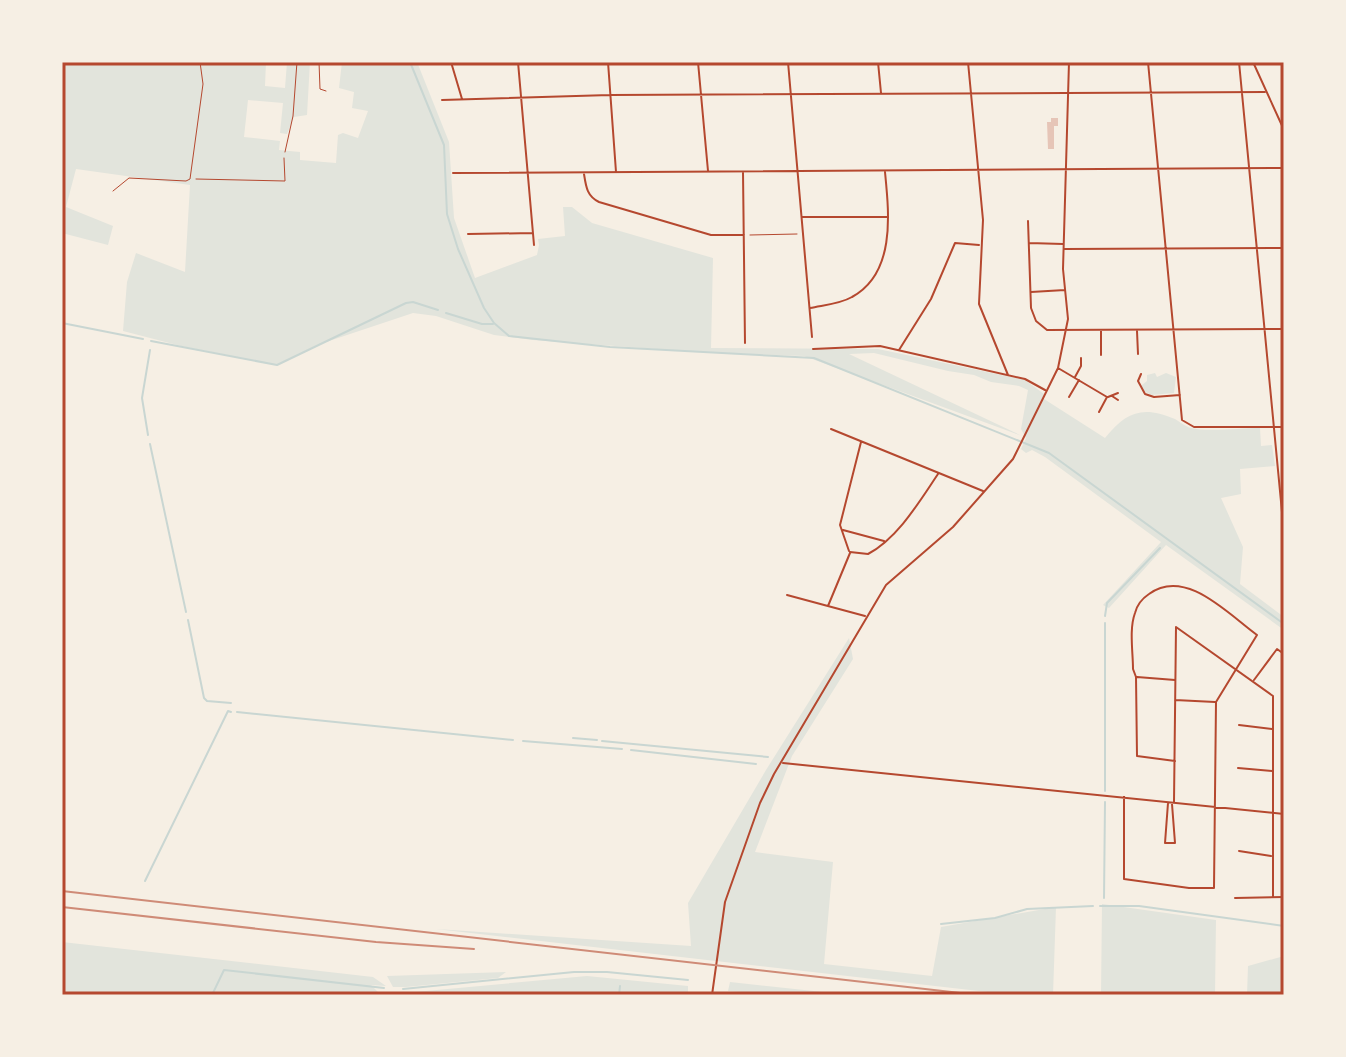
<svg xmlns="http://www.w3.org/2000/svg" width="1346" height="1057" viewBox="0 0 1346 1057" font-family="Karla,sans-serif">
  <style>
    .green { fill: #e2e4dc }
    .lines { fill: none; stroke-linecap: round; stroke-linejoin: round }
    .stream { stroke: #c9d6d2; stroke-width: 2 }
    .building { fill: #e6c5b7 }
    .path { stroke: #b5482f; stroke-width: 1 }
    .service { stroke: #b5482f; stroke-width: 1 }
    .minor { stroke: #b5482f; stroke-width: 2 }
    .tertiary { stroke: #b5482f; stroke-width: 2 }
    .rail { stroke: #cf8b77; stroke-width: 2 }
    .neatline { fill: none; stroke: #b5482f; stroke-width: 3 }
  </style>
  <rect width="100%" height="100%" fill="#f6efe4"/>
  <!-- green -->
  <path class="green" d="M62,62H266L265,86L285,88L287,62H310L307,115L294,117L287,134L280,133L283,103L248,100L244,137L280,141L279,150L300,152V160L336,163L338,135L343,133L358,138L368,111L352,108L354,92L339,88L342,62H417L449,142L454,218L475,278L537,255L539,245L538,239L565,236L563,207H572L592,223L713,258L711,348L878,349L1025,380L1044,394V399L1105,438C1126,412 1142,405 1175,419C1180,422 1186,427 1191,428C1206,432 1243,428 1260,428L1261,446L1272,445L1275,466L1240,469L1241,494L1221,498L1243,547L1240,584L1284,617V630L1166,545L1109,608L1103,605L1161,542L1045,457L1032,450L1026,453L1021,449L1026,438L1021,429L1028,390L1019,386L991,382L974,375L948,371L874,353L849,354L1022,436L804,356L698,352L533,340L494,335L436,316L413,313L317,345L277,365L181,346L123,331L127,282L136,253L185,272L190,185L76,169L66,207L113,226L108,245L62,233Z
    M1155,373L1157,377L1166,373L1176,377L1174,393L1151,395L1142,390V385L1147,381V375Z
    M849,638L853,659L792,756L755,852L833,862L824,964L932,976L941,927L1056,907L1053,995H1014L436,929L691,946L688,903L766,770Z
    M1102,904L1216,920L1215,995H1101Z
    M62,942L373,977L386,986L371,985L378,992L404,993L587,976L688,986V995H62Z
    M1284,956V995H1247L1248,966Z
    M506,972L498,978L406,987H393L387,976Z
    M730,982L851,995H780L728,991Z"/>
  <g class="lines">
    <!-- stream -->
    <path class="stream" d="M410,62L444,145L447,214L458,249L484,308L494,323L509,336L610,347L814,358L1049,453L1284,624
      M446,313L482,324H493
      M62,323L143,339
      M151,341L277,365L406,303L413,302L438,310
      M148,435L142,398L150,350
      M150,444L186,612
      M1105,616L1107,603L1160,548
      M188,620L204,698L207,701L231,703
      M237,712L513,740
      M573,738L597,740
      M523,741L622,749
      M602,741L768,757
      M631,750L756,764
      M1105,791V623
      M145,881L228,711L231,712
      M1104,898L1105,802
      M1100,906H1139L1284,926
      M941,924L995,918L1027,909L1093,906
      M403,989L574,972H607L688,980
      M383,994L385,995
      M212,995L224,970L384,988
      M619,995L620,986"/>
  </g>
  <!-- building -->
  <path class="building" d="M1051,118H1058V126H1054V149H1048L1047,122H1051Z"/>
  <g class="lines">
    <!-- path -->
    <path class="path" d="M196,179L285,181L284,158
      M750,235L797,234"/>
    <!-- service -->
    <path class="service" d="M319,62L320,89L326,91
      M285,152L293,116L297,62
      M113,191L129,178L186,181L190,179L203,84L200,62"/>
    <!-- minor -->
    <path class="minor" d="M451,62L462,99
      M518,62L534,245
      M608,62L616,172
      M698,62L708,171
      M788,62L812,337
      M878,62L881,93
      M968,62L983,220L979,304L1008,375
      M1148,62L1182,420L1194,427H1284
      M1239,62L1284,533
      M442,100L610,95L1265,92
      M743,172L745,343
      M453,173L1284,168
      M584,174C586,187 587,196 599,202L711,235H744
      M802,217H887
      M1028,221L1031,308L1036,321L1047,330L1284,329
      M468,234L533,233
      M1029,243L1063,244
      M1065,249L1284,248
      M1031,292L1065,290
      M810,308C824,305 840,304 852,297C896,273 889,213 885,172
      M1137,331L1138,354
      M813,349L880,346L1025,379L1045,390
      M899,350L931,299L955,243L979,245
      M1101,355V331
      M1058,368L1107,397L1099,412
      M1141,374L1138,381L1145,394L1154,397L1180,395
      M1075,377L1081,366V358
      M1112,396L1118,400
      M1069,397L1079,380
      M1108,397L1118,393
      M831,429L983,491
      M843,530L884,541
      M849,551L840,525L861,442
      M850,552L868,554C898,538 919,502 938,474
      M787,595L865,616
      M828,606L850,553
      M1137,677L1175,680
      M1254,680L1277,649L1284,654
      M1175,700L1215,702
      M1239,725L1272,729
      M783,763L1284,814
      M1238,768L1272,771
      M1124,797V879L1189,888H1214L1216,702L1257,635C1229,615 1186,567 1149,594C1143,598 1137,605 1135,613C1129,629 1133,652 1133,669L1136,677L1137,756L1175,761
      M1174,802L1176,627L1273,696V896
      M1168,803L1165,843H1175L1172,804
      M1239,851L1271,856
      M1235,898L1284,897
      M712,995L725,902L760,803L774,774L886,585L953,527L1013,459L1058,368L1068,319L1063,269L1069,62"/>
    <!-- tertiary -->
    <path class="tertiary" d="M1253,62L1284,130"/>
    <!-- rail -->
    <path class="rail" d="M62,891L978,995
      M62,907L376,942L474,949"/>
  </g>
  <!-- border -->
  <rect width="1346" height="1057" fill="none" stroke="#f6efe4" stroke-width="128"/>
  <rect x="64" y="64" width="1218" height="929" class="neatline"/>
</svg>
